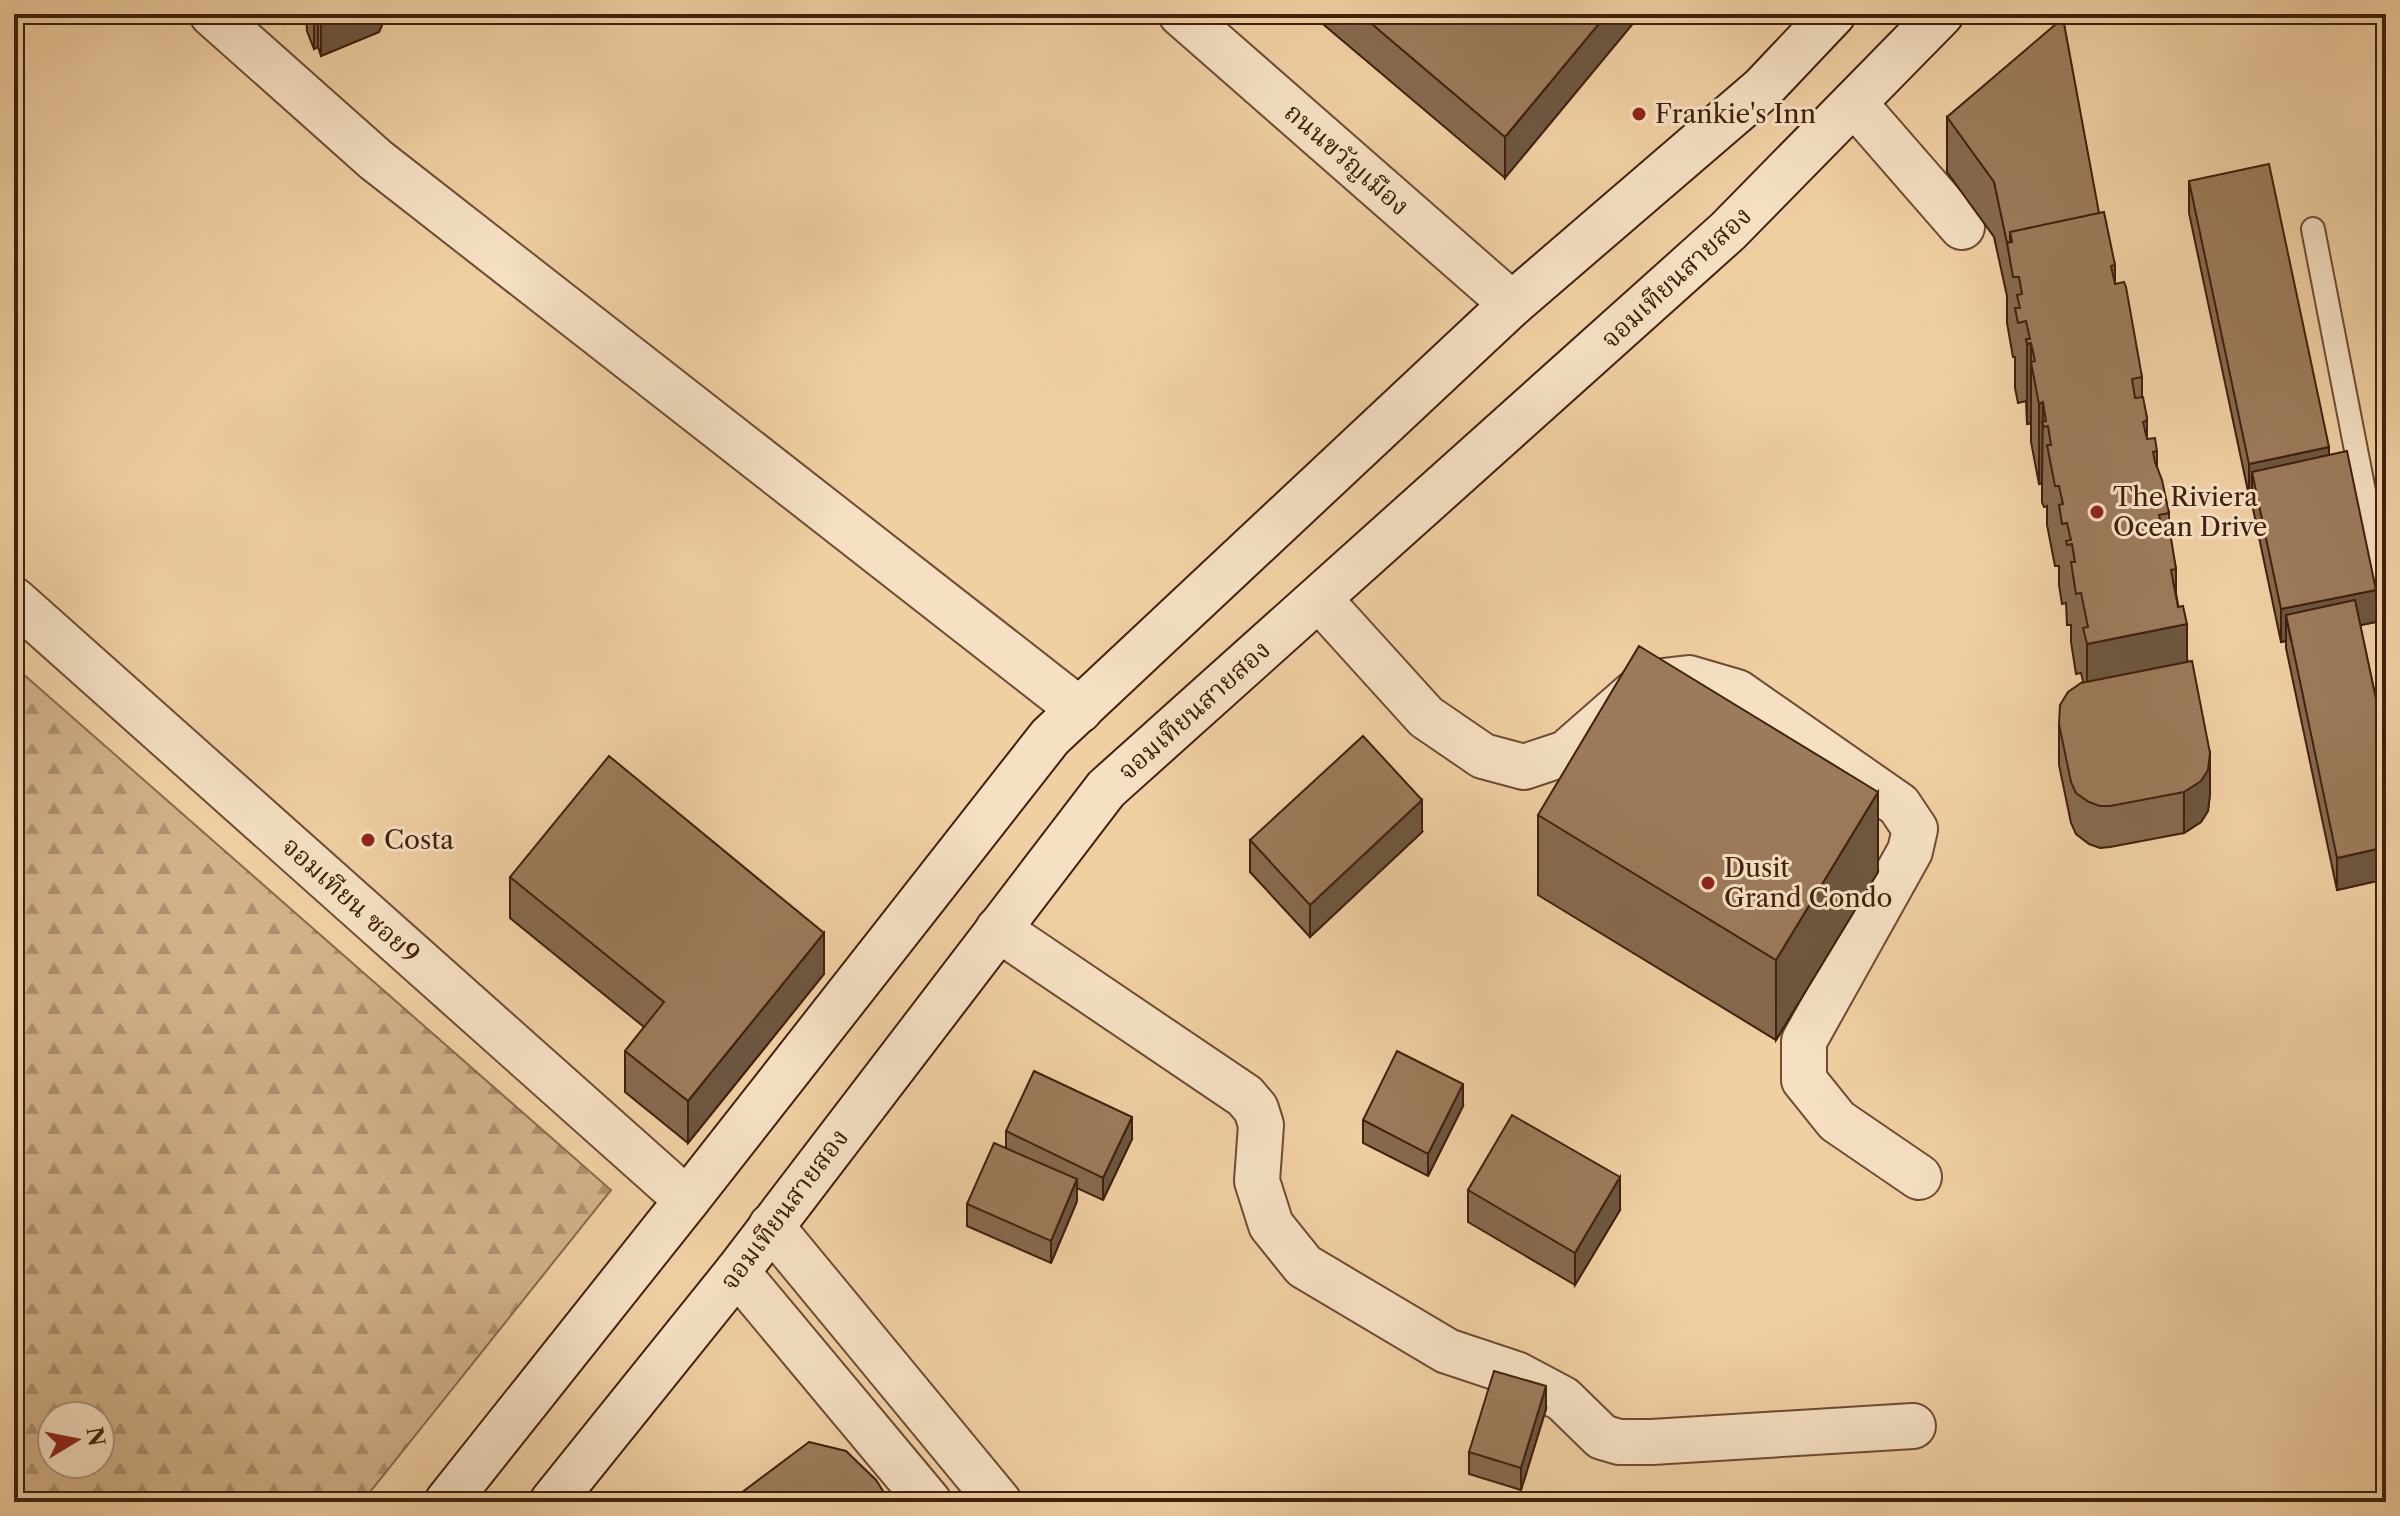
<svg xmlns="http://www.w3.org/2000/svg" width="2400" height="1516" viewBox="0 0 2400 1516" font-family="'Libre Caslon Text','Noto Serif Thai',serif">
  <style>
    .forest { fill: url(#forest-firs); stroke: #8a684c; stroke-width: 2; fill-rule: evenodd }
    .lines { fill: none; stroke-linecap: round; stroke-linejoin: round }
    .lane-casing { stroke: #6d4c33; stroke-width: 26 }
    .street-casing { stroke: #6d4c33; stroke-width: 48 }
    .secondary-casing { stroke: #41200e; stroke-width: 48 }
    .lane { stroke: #f5e0c3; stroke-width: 22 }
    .street { stroke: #f5e0c3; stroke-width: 44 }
    .secondary { stroke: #f5e0c3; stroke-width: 44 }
    .wall { fill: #866a4e; stroke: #41200e; stroke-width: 2 }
    .shaded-wall { fill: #6d5640; stroke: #41200e; stroke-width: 2 }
    .building { fill: #9c7b5b; stroke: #41200e; stroke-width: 2 }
    .poi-dot { fill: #8f2418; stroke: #f5e0c3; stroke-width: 3 }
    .labels { text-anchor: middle; stroke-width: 6; stroke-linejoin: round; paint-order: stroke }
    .poi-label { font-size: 26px; fill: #41200e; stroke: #f5e0c3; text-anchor: start }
    .street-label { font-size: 26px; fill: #41200e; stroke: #f5e0c3 }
  </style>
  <defs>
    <pattern id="forest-firs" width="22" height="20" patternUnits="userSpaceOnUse" patternTransform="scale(2)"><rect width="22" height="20" fill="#d2b189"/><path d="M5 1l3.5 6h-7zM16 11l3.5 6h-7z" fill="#ac906e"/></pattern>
  </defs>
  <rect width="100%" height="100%" fill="#f0cfa2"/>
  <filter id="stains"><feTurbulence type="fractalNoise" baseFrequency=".0025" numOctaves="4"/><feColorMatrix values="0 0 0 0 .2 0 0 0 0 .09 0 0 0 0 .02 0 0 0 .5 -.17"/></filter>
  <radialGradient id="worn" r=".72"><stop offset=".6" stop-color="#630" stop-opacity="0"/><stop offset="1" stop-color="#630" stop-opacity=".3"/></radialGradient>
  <!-- forest -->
  <path class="forest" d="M14,666L611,1190L362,1502H14ZM52,1416H100V1464H52Z"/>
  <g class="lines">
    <defs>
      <path id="lane" d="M2313,229L2386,604"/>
      <path id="street" d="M212,14L376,160L1080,710
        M1181,14L1512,304
        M1854,103L1962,227
        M1319,599L1426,717L1483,756L1524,767L1566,753L1646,683L1689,678L1737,692L1899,805L1915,829L1910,851L1804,1041V1080L1837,1121L1919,1177
        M14,600L687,1200
        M998,929L1245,1096L1256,1109L1261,1125L1257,1181L1271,1225L1304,1266L1447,1351L1516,1374L1563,1399L1602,1437L1619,1442H1652L1913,1426
        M771,1226L999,1502
        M737,1272L929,1502"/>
      <path id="secondary" d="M447,1502L687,1200L1050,737L1512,304L1762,89L1833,14
        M552,1502L737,1272L1106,789L1728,231L1941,14"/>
    </defs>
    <!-- lane casing -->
    <use href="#lane" class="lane-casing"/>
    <!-- street casing -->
    <use href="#street" class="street-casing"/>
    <!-- secondary casing -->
    <use href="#secondary" class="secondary-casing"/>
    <!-- lane -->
    <use href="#lane" class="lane"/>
    <!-- street -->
    <use href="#street" class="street"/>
    <!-- secondary -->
    <use href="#secondary" class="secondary"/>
  </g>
  <!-- wall -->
  <path class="wall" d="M282,14H382V25L379,32L321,56L318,47L314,49L307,31L306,15L285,24Z
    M1311,14H1513L1505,178Z
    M1947,117L2099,213L2115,265V284L2142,377V397L2147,418V439L2157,451V467L2169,513V533L2176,569V593L2210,794L2208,811L2201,822L2184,833L2110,847L2100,848L2089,844L2076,834L2071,823L2059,765V724L2083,681L2081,673L2076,674L2071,642V625H2067L2066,603L2062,604L2059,585V566H2055L2047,525V506L2044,507L2042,502V483L2039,484L2031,442V423L2027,424L2026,401L2018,403L2015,388V357H2013L2007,323V296L1994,237L1947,172Z
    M2386,137V174L2385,170Z
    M2189,181L2329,455L2376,622L2360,625L2386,746V879L2337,890L2286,648V641L2281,642L2252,504V496H2249L2189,213Z
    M1538,815L1878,872L1776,1040L1538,895Z
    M1422,832L1310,937L1250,872V840Z
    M753,875L824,974L688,1143L625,1092V1051L644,1027L510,918V877Z
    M1463,1106L1428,1176L1363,1143V1120Z
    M1006,1131L1132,1139L1103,1200L1077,1188V1201L1051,1263L967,1226V1204L1006,1148Z
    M1468,1190L1620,1210L1575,1285L1468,1222Z
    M1546,1409L1521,1490L1469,1474V1452Z"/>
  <!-- shaded-wall -->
  <path class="shaded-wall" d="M285,14H306V15L285,24Z
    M314,14H318V47L314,49Z
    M321,14H382V25L379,32L321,56Z
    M1607,14H1641L1505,178V137Z
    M2031,343V423L2027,424V344Z
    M2043,402L2042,483L2039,484V404Z
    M2329,447V479L2252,472V496H2249V464Z
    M2376,590V622L2291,640L2286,615V641L2281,642V609Z
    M2187,624V704L2087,724V644Z
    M2210,753V794L2208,811L2201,822L2184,833V792Z
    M1878,792V872L1776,1040V960Z
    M1422,800V832L1310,937V905Z
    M2386,847V879L2337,890V858Z
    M824,933V974L688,1143V1101Z
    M1463,1084V1106L1428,1176V1154Z
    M1132,1117V1139L1103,1200V1178Z
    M1620,1177V1210L1575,1285V1253Z
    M1077,1179V1201L1051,1263V1241Z
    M1546,1386V1409L1521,1490V1468Z"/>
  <!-- building -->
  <path class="building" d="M1360,14H1513L1519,19L1523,14H1607L1505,137Z
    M2063,18L2099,213L2010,232V242L2007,243L1994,182L1947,117Z
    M2269,164L2329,447L2249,464L2189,181Z
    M2104,212L2115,265L2111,266L2115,284L2124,282L2126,287L2142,377L2132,379L2135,398L2143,397L2147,418L2146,421L2143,422L2147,439L2155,438L2157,451L2153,452L2155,462L2162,480L2169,513L2159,515L2163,534L2170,532L2176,569L2171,570L2178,607L2183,606L2187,624L2087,644L2083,628L2088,627L2081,593L2076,594L2071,562H2075L2072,544L2067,545L2066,541L2071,540L2067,523L2062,524L2059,505L2063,504L2059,486H2055L2047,445H2051L2048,426L2044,427L2042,422L2046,421L2043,402L2039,404L2031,362L2035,361L2031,343L2027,344L2026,339H2030L2026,321L2018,323L2015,308H2020L2017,295L2022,294L2019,277H2013L2007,243L2012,242L2010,232Z
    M2347,451L2376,590L2281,609L2252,472Z
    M2355,600L2386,746V847L2337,858L2286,615Z
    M1639,646L1878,792L1776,960L1538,815Z
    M2192,661L2210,753L2208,770L2201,781L2184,792L2110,806H2100L2089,802L2076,793L2071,782L2059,724L2060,705L2068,692L2081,683Z
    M1363,736L1422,800L1310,905L1250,840Z
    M609,756L824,933L688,1101L625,1051L664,1002L510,877Z
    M1397,1051L1463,1084L1428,1154L1363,1120Z
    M1034,1071L1132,1117L1103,1178L1006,1131Z
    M1512,1115L1620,1177L1575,1253L1468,1190Z
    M994,1143L1077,1179L1051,1241L967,1204Z
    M1494,1371L1546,1386L1521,1468L1469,1452Z
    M809,1442L846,1451L876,1480L890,1502H729Z"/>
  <!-- markers -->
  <g class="poi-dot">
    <circle cx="1639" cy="114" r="8"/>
    <circle cx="2097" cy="512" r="8"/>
    <circle cx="368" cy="840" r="8"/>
    <circle cx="1708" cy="883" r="8"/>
  </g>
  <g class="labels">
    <!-- poi labels -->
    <g class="poi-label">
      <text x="1655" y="123">Frankie's Inn</text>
      <text x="2113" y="506">The Riviera<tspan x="2113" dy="30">Ocean Drive</tspan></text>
      <text x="384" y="849">Costa</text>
      <text x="1724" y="877">Dusit<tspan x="1724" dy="30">Grand Condo</tspan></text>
    </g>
    <!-- street labels -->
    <g class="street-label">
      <text transform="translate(1347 159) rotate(41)" y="9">ถนนขวัญเมือง</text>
      <text transform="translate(1676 277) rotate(-43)" y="9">จอมเทียนสายสอง</text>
      <text transform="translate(1194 710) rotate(-42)" y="9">จอมเทียนสายสอง</text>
      <text transform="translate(351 900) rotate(42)" y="9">จอมเทียน ซอย9</text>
      <text transform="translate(784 1209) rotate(-53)" y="9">จอมเทียนสายสอง</text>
    </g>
  </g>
  <!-- margin -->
  <rect width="2400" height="1516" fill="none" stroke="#f0cfa2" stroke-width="48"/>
  <rect x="16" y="16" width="2368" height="1484" fill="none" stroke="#41200e" stroke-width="4"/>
  <rect x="24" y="24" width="2352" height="1468" fill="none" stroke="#41200e" stroke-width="2"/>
  <!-- north arrow -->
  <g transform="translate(76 1440) rotate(80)"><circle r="38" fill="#f5e0c3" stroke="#ad937b" stroke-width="2"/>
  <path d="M0-6L14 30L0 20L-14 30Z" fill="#8f2418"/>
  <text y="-12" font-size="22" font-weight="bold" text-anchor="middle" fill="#41200e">N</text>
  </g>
  <rect width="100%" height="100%" filter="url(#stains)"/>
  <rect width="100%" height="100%" fill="url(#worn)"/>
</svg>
